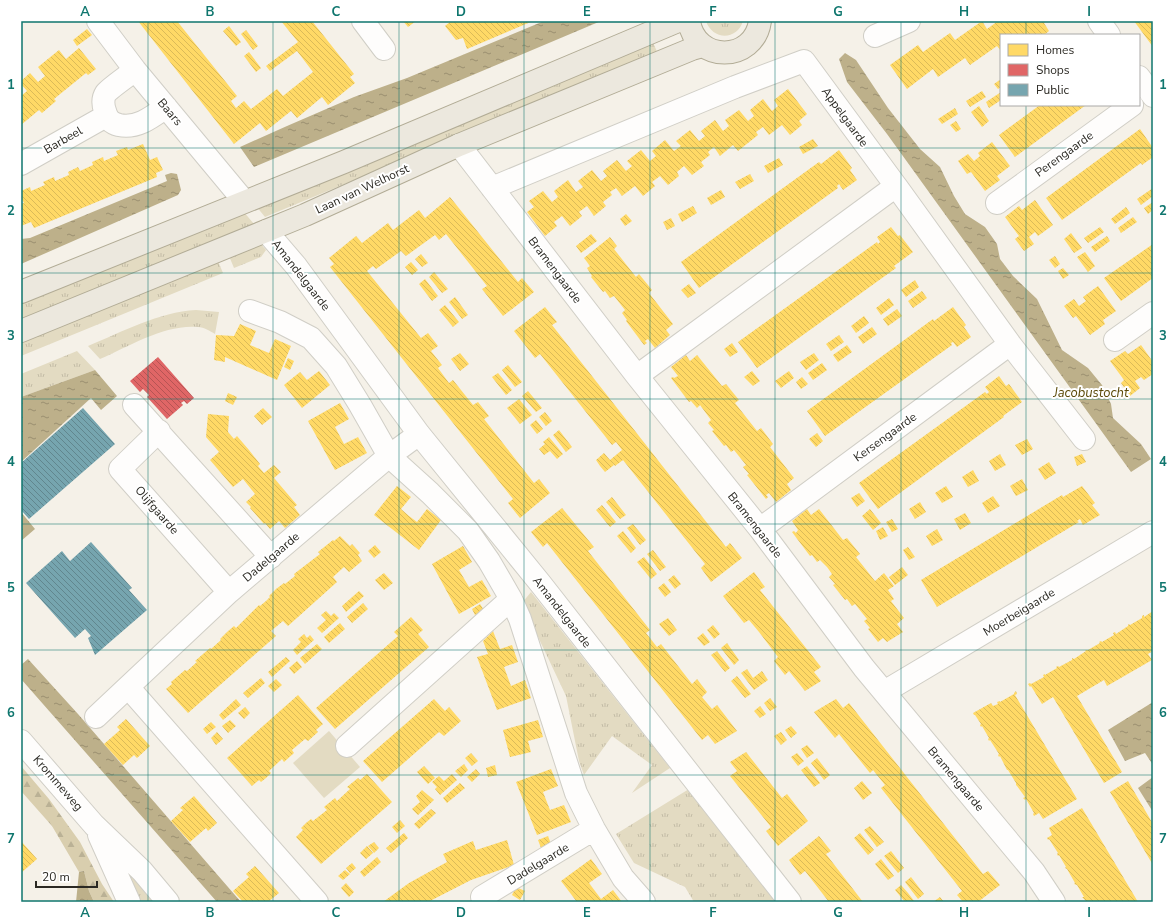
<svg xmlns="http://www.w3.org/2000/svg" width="1174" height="923" viewBox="0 0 1174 923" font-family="'Nunito Sans',sans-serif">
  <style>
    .grass { fill: url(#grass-tufts) }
    .forest { fill: url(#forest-firs) }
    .park { fill: #e3dbc2 }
    .water { fill: url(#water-ripples) }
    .homes { fill: url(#homes-back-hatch) }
    .shops { fill: url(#shops-back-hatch) }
    .public { fill: url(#public-back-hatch) }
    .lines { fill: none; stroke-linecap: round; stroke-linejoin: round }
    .minor-casing { stroke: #d0cec6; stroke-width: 24 }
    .major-casing { stroke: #b2ac96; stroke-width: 24 }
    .minor { stroke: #fefdfc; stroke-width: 22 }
    .major { stroke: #ece8de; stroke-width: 22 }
    .grid { fill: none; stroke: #0f766e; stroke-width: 1; stroke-opacity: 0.55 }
    .labels { text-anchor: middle; stroke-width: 4; stroke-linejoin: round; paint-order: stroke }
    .street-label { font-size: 12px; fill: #2b2923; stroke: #fff }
    .water-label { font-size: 13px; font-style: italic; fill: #5d4b0a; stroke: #fff }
    .neatline { fill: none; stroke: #0f766e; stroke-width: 1.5 }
    .grid-label { font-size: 13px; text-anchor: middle; font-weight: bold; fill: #0f766e }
  </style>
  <defs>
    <pattern id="grass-tufts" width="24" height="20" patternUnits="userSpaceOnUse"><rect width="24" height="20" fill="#e3dbc2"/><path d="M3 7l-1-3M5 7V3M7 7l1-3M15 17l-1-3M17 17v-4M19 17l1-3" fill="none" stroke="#c3bca6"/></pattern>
    <pattern id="forest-firs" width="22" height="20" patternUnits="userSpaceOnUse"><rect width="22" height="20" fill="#d9ceae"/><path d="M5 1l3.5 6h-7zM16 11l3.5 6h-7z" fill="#bab195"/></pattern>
    <pattern id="water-ripples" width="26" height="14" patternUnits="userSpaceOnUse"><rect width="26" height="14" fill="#bdb08a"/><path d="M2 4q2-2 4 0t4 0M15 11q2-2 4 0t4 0" fill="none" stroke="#9a8f70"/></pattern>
    <pattern id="homes-back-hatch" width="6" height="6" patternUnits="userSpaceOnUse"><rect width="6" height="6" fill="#ffd966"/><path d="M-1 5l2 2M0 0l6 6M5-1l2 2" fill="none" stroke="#dbba58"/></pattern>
    <pattern id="shops-back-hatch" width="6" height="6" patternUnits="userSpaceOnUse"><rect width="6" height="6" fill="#e06666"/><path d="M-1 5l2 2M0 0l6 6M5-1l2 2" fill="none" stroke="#b65454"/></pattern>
    <pattern id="public-back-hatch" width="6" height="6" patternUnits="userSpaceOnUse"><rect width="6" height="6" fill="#76a5af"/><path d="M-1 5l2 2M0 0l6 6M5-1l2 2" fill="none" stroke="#61868e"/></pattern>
  </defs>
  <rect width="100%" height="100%" fill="#f5f1e8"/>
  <!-- grass -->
  <path class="grass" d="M706,21H743C737,41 712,40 706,21Z
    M652,40L658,54L265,217L256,206Z
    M243,211L254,224L21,319V302Z
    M260,243L266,250L261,257L234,268L229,256Z
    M218,261L223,273L21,356V342Z
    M196,310L219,312L215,334C210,331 204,327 198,327C165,324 130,346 100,359L88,346C122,332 159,312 196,310Z
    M77,351L95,370L21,397V374Z
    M531,592L670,768L632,793L652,765L612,736L584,775L579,761L566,696L522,603Z
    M689,789L778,902H694L685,887L634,863L616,834Z
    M126,871L134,877L156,902H134Z"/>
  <!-- forest -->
  <path class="forest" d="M21,766L49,799L80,842L102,884L114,902H94L89,891L84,871L79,872L52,826L21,791Z"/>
  <!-- park -->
  <path class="park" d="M329,731L360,767L324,798L293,763Z"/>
  <!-- water -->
  <path class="water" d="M544,21H601L254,167L240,147L287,126L354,97L407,78Z
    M845,53L856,60L888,108L920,149L940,167L954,196L965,214L985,227L997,244L1000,259L1013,276L1037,299L1062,350L1088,368L1102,385L1111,404L1113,418L1141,444L1151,459L1131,472L887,134L847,82L839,59Z
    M171,173L177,174L181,190L178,195L21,264V239L30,238L167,181L165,175Z
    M95,370L117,396L101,410L91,398L21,462V397Z
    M21,512L35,529L21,541Z
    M28,659L78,714L241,902H217L21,679V665Z
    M1153,702V765L1145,753L1125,761L1108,730Z
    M1153,777V812L1138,788Z
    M84,871L89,891L94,902H76L79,872Z"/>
  <!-- homes -->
  <path class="homes" d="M138,21H177L237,96L231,101L236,108L244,101L251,109L277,89L283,96L313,72L297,51L270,71L266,66L298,42L281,21H312L354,74L350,77L355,83L328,105L322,97L297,118L291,111L266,131L260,123L234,144Z
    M403,21H416L408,27Z
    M451,21H533L467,49L463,38L456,40L445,26Z
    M982,21L987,29L998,21H1047L1044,23L1049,31L1044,35H1001V51L997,46L970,65L965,58L938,77L933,69L907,89L890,65L918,45L923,52L950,33L955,40Z
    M1134,21H1153V47Z
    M229,26L241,42L236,46L223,31Z
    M87,29L92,35L77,46L73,40Z
    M246,30L258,46L253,50L241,34Z
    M79,48L96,69L88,75L86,73L54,99L56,101L42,113L39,110L21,125V96L27,91L21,84V81L30,73L38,82L45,76L38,67L59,50L66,59Z
    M249,52L261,68L256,72L244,56Z
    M1001,79V87L998,89L994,84Z
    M788,89L807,114L799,121L802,125L790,135L782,125L769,135L763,127L756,132L758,135L738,151L733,145L720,156L714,147L708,152L710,155L701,162L704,166L692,175L684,166L677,172L679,176L668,185L660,176L652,182L655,186L643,196L635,186L622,196L616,188L610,192L612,195L603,202L606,206L594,216L587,206L579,212L582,216L570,226L562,216L554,222L557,226L545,236L527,212L534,207L529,201L543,191L552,202L558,197L554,191L568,180L576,192L583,187L578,181L592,170L601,181L607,176L603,171L617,160L626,171L632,166L627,161L641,150L650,161L656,156L652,151L665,140L674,151L681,146L676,141L690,130L699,141L705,136L701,131L715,120L723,131L729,126L725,120L739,110L748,121L754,116L750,110L763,99L772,111L778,106L774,100Z
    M982,91L986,97L970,107L966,101Z
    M1001,92V100L989,108L986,102Z
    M1040,105H1086L1015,157L999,135Z
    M979,106L989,121L982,127L971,112Z
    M955,108L958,114L942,124L938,119Z
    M956,121L961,129L956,132L950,125Z
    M1140,129L1153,148V157L1142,165L1141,163L1062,220L1046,198Z
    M813,139L818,146L803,154L799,147Z
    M992,142L1010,166L997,176L1000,180L985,191L971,172L967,174L958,161L968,154L974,161L980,156L978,153Z
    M143,144L150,160L157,157L163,170L156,173L157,177L34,228L31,222L21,226V204L24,203L21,197V191L30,187L31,191L45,185L43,182L54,177L55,181L69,175L68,172L78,167L80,171L93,165L92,162L103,157L104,161L118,155L116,151L127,147L128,150Z
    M839,150L852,168L850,170L857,180L843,190L839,184L837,186L838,188L699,288L681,262L819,162L821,164Z
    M779,158L783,165L768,173L764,166Z
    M750,174L754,181L740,189L735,182Z
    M1153,188V196L1141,205L1137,199Z
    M721,190L725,197L711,205L707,198Z
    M450,197L518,282L522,278L534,292L503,316L482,289L487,286L446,234L439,240L435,235L406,256L401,251L376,269L373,266L367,271L421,338L428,333L438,346L431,351L442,365L438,368L449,383L453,380L473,405L478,402L489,416L484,419L534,483L539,479L550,493L520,518L508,503L513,499L330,267L334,264L329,258L356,236L362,243L388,223L393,230L419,210L425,218Z
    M1035,200L1053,225L1038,236L1035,232L1029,237L1034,244L1024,251L1015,239L1019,236L1005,217L1019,206L1022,210Z
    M1153,202V210L1148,214L1144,208Z
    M693,206L697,213L682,222L678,214Z
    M1126,207L1130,213L1115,224L1111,219Z
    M626,214L632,221L625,226L620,219Z
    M1133,217L1137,222L1121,233L1118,228Z
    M671,218L675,226L667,230L663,222Z
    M891,227L898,236L900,235L913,252L894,266L896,268L757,368L738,342L877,242L878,244L880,242L877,237Z
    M1100,227L1104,232L1088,243L1084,238Z
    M1071,233L1082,248L1074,253L1064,239Z
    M591,234L597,241L581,253L576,246Z
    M1107,236L1110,241L1095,252L1091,247Z
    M610,237L617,246L614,249L636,277L639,274L652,290L649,293L673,324L666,330L670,335L655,348L648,339L645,341L647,343L644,345L626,321L627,320L622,313L625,310L614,296L610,298L605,291L603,292L591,277L592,276L587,268L590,266L584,258Z
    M1153,244V278L1121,301L1104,278Z
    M1085,252L1095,266L1088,272L1077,257Z
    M421,254L428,263L422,267L415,259Z
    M1055,256L1060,264L1055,268L1049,260Z
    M411,262L418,270L412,275L405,267Z
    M1063,268L1069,275L1063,279L1058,271Z
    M434,272L448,289L442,293L429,277Z
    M425,279L438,296L432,301L419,284Z
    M915,280L919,287L906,297L901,290Z
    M689,284L696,293L688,298L681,290Z
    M1098,286L1116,311L1103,320L1105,324L1090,335L1076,316L1073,318L1064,306L1074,299L1079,306L1086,301L1083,297Z
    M922,291L927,298L913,308L908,301Z
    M455,297L468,315L462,319L449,302Z
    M889,298L894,305L881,315L876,308Z
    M445,305L459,322L453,327L439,310Z
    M545,307L557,322L552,325L704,519L726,547L730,543L742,558L711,582L701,568L705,564L623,460L627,457L615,466L612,462L614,465L605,472L600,466L596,460L604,453L610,460L622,450L616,442L612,445L540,354L535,358L514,331Z
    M953,307L966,325L964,327L971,337L957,347L953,342L951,343L952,345L825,436L807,411L933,319L934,321Z
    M897,309L902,316L888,326L883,319Z
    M864,316L869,323L856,333L851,326Z
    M240,324L256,331L250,345L269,353L275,339L291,346L277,380L225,357V362L214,360L216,335L234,336Z
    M872,327L877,334L863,344L858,337Z
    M839,335L844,342L831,351L826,344Z
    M732,343L738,352L730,357L724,349Z
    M847,345L852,352L838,362L833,355Z
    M1141,345L1153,362V374L1144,380L1141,377L1135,381L1140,388L1130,396L1121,383L1124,380L1110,361L1125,351L1128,354Z
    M460,353L469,364L460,371L451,359Z
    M814,353L819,360L806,370L800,362Z
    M686,355L690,361L697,355L722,386L726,384L739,400L735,403L757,431L761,428L773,444L770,447L794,478L787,484L791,490L776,502L769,493L766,495L768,497L766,499L747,475L749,474L743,467L746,465L734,450L731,452L726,445L724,446L712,431L714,430L708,423L711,420L700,405L697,408L691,401L689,402L671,378L673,377L674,378L678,376L671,367Z
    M288,358L294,361L290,370L284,367Z
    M822,363L827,370L813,380L808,373Z
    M508,365L522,382L515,387L502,370Z
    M319,371L330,385L302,408L284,385L300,372L307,380Z
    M752,371L760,381L753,386L744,377Z
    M789,371L794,378L781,388L775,381Z
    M498,373L512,390L506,395L492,377Z
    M999,376L1006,386L1009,384L1022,402L1003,416L1004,417L878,509L859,483L985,392L987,394L989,392L985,387Z
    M802,377L808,384L801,389L796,382Z
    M528,391L542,408L536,412L522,396Z
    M228,393L237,397L233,405L225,401Z
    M519,399L532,415L520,424L507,408Z
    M340,403L349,419L335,427L344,444L358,437L367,453L335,470L308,421Z
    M263,408L272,417L262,425L254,416Z
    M545,412L552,421L546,426L539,417Z
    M208,414L229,416L228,432L234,439L237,436L249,450L260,464L258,466L264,473L274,465L281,472L274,478L297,505L294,507L300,515L285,528L279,521L270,529L265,523L264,524L250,508L251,507L246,502L255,494L243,479L233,487L210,460L219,452L206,437Z
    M536,420L543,429L537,434L530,425Z
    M559,430L572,447L566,452L553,435Z
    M817,433L823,441L816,447L809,439Z
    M549,437L563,454L557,459L550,451L544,455L539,449L545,444L543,442Z
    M1027,439L1033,449L1022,455L1015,445Z
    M1000,454L1006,465L995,471L989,461Z
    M1082,454L1086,462L1077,466L1074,457Z
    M1049,462L1056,473L1045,480L1038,469Z
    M973,470L979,481L968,487L962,477Z
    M1022,479L1028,490L1016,496L1010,486Z
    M397,486L411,497L401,509L409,516L417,522L427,509L441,520L419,550L374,515Z
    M946,486L953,497L942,503L935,493Z
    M1082,486L1095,503L1092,505L1100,515L1083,525L1080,519L1077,521L1079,522L937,607L921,580L1062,495L1063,497Z
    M859,493L865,501L857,507L851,498Z
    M993,496L1000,506L988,513L982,503Z
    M612,497L626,515L620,519L606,502Z
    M920,502L926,512L915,519L909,509Z
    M602,505L616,522L610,527L596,510Z
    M562,508L594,547L588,551L650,630L646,633L657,647L661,644L692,684L697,679L707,692L702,697L712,709L717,705L737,731L715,744L708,735L702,740L547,543L543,547L531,532Z
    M807,509L811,515L819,509L843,540L847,538L860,554L856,557L875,581L884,573L894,586L888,590L894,599L891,601L904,618L897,624L903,632L887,642L883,638L878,642L868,629L870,628L864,621L867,619L855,604L852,606L847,599L845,600L833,585L835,584L829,577L832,574L827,567L820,560L817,562L812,555L810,556L792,532L794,531L796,533L798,530L792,521Z
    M870,509L881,523L873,530L862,516Z
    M965,513L971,523L960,530L954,519Z
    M892,519L898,529L892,532L886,522Z
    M633,524L646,540L640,545L627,528Z
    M883,527L888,536L880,540L876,531Z
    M937,529L943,540L932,546L926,536Z
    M623,531L636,548L631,553L617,536Z
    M340,536L350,546L352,544L360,553L358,555L362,561L349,572L344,567L333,577L337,582L288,626L283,621L271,631L276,636L188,713L166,689L172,684L171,682L185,670L187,671L197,662L195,661L210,648L211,649L221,640L220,639L227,632L234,626L236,628L259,605L260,606L266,601L270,597L269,596L276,589L284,583L285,584L295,576L294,574L320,554L318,552L333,540L334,541Z
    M375,545L381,552L374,558L368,551Z
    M463,546L472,562L459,570L469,587L482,580L491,596L459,614L432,564Z
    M908,547L915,557L909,560L903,550Z
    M653,550L666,567L660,571L647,554Z
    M644,557L657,574L651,579L637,562Z
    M902,567L908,575L895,585L889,577Z
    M754,572L765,587L760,590L821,667L814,672L821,681L805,691L789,671L785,675L774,661L778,657L759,632L749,620L744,623L723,596Z
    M384,573L393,583L384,590L375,580Z
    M674,575L681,584L675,589L668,580Z
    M664,583L671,592L665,597L658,588Z
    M359,591L364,596L346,612L342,606Z
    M363,603L368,609L352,623L347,617Z
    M480,604L484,610L475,615L472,609Z
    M326,611L331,616L334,613L339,618L322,633L317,628L326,620L321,615Z
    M1153,611V651L1148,654L1152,660L1107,686L1104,680L1077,696L1122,772L1104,783L1053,697L1042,704L1031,686L1030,687L1028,684L1030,683L1031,684L1044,677L1043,675L1045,674V675L1057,668L1056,667L1058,666L1059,667L1072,660V658L1074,659L1086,651L1085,650H1088L1100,643L1099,642L1101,641L1102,642L1114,635L1113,633L1115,632L1116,634L1128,626V625L1129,624L1130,625L1142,618V616L1144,615V617Z
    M411,617L423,630L418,634L429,647L335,729L316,708L398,636L394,632Z
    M668,618L677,630L669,636L659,624Z
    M340,623L345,629L329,643L324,637Z
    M713,625L720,634L714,639L707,630Z
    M493,631L500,649L512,645L518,662L504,667L511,686L525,680L531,698L497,710L477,657L488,654L483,641Z
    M703,633L710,642L704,646L697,638Z
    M304,634L307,638L310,635L314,640L297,655L293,650L301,642L298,639Z
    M727,643L739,660L734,665L721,648Z
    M317,644L322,649L305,664L300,658Z
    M717,651L730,668L725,672L711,655Z
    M286,657L290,661L272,677L268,672Z
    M297,661L302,667L294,674L289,668Z
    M747,669L753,678L762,671L768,680L754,690L741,673Z
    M737,676L751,694L745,698L731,681Z
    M261,678L265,683L248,698L243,693Z
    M276,679L282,685L274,692L268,686Z
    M1016,691L1017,694L1015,695L1077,799L1043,819L1039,813L1034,816L1033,814L1034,813L1026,799L1025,800L1023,798L1025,797L1017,786L1016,785V783L1008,770H1007L1000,756L999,757L998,755L999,754L990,740L989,741L988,739L989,738L982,726L981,727L980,725L981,724L975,715H974L973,713L991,703L993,706L998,704L997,702L1000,701V702L1014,694V693Z
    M298,695L323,724L316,730L318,732L308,741L305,739L292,750L294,753L284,762L282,759L269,771L271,773L266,778L261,782L259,780L252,786L227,758Z
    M770,698L777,707L770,711L764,703Z
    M236,699L241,705L223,720L219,715Z
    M434,699L445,711L449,707L461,721L444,736L439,732L382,782L363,761Z
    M836,699L843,708L849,703L983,874L988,871L1000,885L978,902H963L957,895L962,891L881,788L885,785L873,770L870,773L839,734L835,738L814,712Z
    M760,706L766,714L760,718L754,711Z
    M245,707L250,713L244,719L238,713Z
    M126,719L150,746L137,758L134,755L123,765L104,744L120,730L117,727Z
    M230,720L236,726L228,733L222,726Z
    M538,720L543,737L528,741L531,752L510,757L503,730Z
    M211,722L216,727L207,734L203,729Z
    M791,726L797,733L791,738L785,730Z
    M217,732L223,739L216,745L211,738Z
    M781,732L787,740L781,745L774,736Z
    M807,745L814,753L807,758L801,749Z
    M746,752L782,798L787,794L808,821L778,846L766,831L771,827L730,776L737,771L730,762Z
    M471,753L478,761L472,766L465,758Z
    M797,753L804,761L798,766L791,757Z
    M817,758L830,775L824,780L811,763Z
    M464,764L468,770L461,777L455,771Z
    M495,765L497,775L488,777L486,768Z
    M424,766L435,778L428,784L417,772Z
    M807,766L820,783L814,787L801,770Z
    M476,769L480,774L472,782L467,777Z
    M551,769L558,786L543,792L550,810L564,805L571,822L537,835L516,782Z
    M367,774L392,802L321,864L296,837L303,830L301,828L306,823L311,819L313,821L327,810L324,807L335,798L337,801L350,789L347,787L358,778L360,780Z
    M452,774L457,780L440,795L435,789L437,787L432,782L439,776L444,781Z
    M862,781L872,793L863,800L854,788Z
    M1128,781L1153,824V865L1110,792Z
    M460,783L465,788L447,803L443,798Z
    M422,790L434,800L418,815L412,809L420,802L416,796Z
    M194,796L217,823L208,831L206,828L190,842L171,821L183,810L180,808Z
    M1082,808L1138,902H1087L1082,897H1084L1077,885L1074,884L1075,883L1067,869L1065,868L1066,867L1059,855L1058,856L1057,854L1058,853L1049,839L1048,840L1047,838L1052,835L1049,828Z
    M431,809L436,813L419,829L414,824Z
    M400,820L405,826L397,833L392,827Z
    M870,826L884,842L877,847L864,830Z
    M404,833L408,838L391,853L386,848Z
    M860,833L874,850L868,855L854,838Z
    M548,836L551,844L541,848L538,840Z
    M819,836L831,851L826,854L863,902H829L805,871L800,875L789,860Z
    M507,840L514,865L471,880L428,902H383L409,883L447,862L443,854L473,841L476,850Z
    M21,841L37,859L21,873Z
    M374,842L379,848L374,853L368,846Z
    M367,846L373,853L366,859L360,853Z
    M891,851L904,868L898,873L884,856Z
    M377,857L381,862L364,877L360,872Z
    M591,859L602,874L589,883L601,899L613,890L622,902H577L561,881Z
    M881,859L894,876L888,880L875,864Z
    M352,863L356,868L350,873L346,868Z
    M255,866L279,893L268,902H243L233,891L249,877L246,874Z
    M345,870L350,874L343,880L338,876Z
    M911,877L924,894L918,899L905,882Z
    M346,883L354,892L349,897L341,888Z
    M901,885L908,893L915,902H905L895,890Z
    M516,887L525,891L520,900L512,895Z
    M940,897L944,902H933Z"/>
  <!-- shops -->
  <path class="shops" d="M158,357L194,398L187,404L184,401L181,403L183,405L167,419L147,397L149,395L143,389L140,392L130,381Z"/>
  <!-- public -->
  <path class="public" d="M83,408L115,444L29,519L21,510V463Z
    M91,542L132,588L129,590L147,610L95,655L88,638L91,636L85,629L75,638L26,583L62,551L70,561Z"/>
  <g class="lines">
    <defs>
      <path id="minor" d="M98,21L135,70L244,201
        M363,21L384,49
        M1099,21L1109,35
        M875,36L909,21
        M135,70C129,75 110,88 106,93C102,99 103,105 105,111C107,119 111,123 119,125C137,129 152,117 166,107
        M1139,77L1153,96
        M459,145L637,376L760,529L864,668L1034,872L1054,902
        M21,164L106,116
        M896,186L1010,344L1084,439
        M492,188L735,87L804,61L896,186L637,376
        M997,203L1132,105
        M266,231L296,266L419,434L540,583L790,902
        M250,311L280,322L311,338L336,366L360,405L389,456L430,493L468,531L489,561L511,599L520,619L576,793L594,829L623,878L644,902
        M1115,340L1153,313
        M134,405L271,557
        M159,431L120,469L229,592
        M760,529L1010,344
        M128,687L317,902
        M884,692L1153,532
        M96,717L229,592L389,456L419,434
        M21,741L94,825L142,871L168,902
        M347,746L511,599
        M99,835L129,902
        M482,897L594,829"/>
      <path id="major" d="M689,21C695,63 754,63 760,21
        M21,292L344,162L678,21
        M21,331L305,215L459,145L692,49L703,46"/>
    </defs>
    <!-- minor casing -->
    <use href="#minor" class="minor-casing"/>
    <!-- major casing -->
    <use href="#major" class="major-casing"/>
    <!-- minor -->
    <use href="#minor" class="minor"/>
    <!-- major -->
    <use href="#major" class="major"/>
  </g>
  <!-- grid -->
  <path class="grid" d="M148,21V902M273,21V902M399,21V902M524,21V902M650,21V902M775,21V902M901,21V902M1026,21V35M1026,105V902M21,148H1153M21,273H1153M21,399H1153M21,524H1153M21,650H1153M21,775H1153"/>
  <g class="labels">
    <!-- street labels -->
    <g class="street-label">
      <text transform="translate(170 112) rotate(50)" y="4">Baars</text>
      <text transform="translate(845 117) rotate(54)" y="4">Appelgaarde</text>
      <text transform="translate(63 140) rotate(-30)" y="4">Barbeel</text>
      <text transform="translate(1064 154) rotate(-36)" y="4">Perengaarde</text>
      <text transform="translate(362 189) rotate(-25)" y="4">Laan van Welhorst</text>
      <text transform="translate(555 270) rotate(53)" y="4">Bramengaarde</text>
      <text transform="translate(301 275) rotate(52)" y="4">Amandelgaarde</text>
      <text transform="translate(885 437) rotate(-36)" y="4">Kersengaarde</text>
      <text transform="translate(157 510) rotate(49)" y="4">Olijfgaarde</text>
      <text transform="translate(755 525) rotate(52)" y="4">Bramengaarde</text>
      <text transform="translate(271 557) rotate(-40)" y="4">Dadelgaarde</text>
      <text transform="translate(562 612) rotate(52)" y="4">Amandelgaarde</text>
      <text transform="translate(1019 612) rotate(-31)" y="4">Moerbeigaarde</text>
      <text transform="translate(956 779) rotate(50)" y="4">Bramengaarde</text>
      <text transform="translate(58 783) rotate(49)" y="4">Krommeweg</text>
      <text transform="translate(538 864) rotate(-31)" y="4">Dadelgaarde</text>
    </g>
    <!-- water labels -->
    <g class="water-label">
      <text x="1091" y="397">Jacobustocht</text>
    </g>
  </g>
  <!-- border -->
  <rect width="1174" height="923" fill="none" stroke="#ffffff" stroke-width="44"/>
  <!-- legend -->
  <rect x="1000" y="34" width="140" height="72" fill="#ffffff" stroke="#aaa9a7"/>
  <rect x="1008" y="44" width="20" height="12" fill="#ffd966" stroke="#aaa9a7"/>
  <text x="1036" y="54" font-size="12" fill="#2b2923">Homes</text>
  <rect x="1008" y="64" width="20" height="12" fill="#e06666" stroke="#aaa9a7"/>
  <text x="1036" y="74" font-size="12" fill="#2b2923">Shops</text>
  <rect x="1008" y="84" width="20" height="12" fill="#76a5af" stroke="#aaa9a7"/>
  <text x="1036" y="94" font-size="12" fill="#2b2923">Public</text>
  <!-- scale -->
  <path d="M36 881v6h61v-6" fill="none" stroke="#2b2923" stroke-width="2"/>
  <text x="42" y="881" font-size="12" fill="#2b2923" stroke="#ffffff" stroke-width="3" paint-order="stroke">20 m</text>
  <rect x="22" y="22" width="1130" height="879" class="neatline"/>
  <g class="grid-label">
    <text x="85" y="16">A</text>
    <text x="210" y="16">B</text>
    <text x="336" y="16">C</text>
    <text x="461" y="16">D</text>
    <text x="587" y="16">E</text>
    <text x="713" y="16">F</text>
    <text x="838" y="16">G</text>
    <text x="964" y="16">H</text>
    <text x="1089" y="16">I</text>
    <text x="11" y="89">1</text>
    <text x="1163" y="89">1</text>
    <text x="11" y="215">2</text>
    <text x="1163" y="215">2</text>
    <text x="11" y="340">3</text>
    <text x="1163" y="340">3</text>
    <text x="11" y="466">4</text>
    <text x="1163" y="466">4</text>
    <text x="11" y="592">5</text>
    <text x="1163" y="592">5</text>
    <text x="11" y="717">6</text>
    <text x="1163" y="717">6</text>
    <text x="11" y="843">7</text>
    <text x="1163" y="843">7</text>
    <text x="85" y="917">A</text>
    <text x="210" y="917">B</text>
    <text x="336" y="917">C</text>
    <text x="461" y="917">D</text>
    <text x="587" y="917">E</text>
    <text x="713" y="917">F</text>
    <text x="838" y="917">G</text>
    <text x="964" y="917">H</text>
    <text x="1089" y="917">I</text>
  </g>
</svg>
